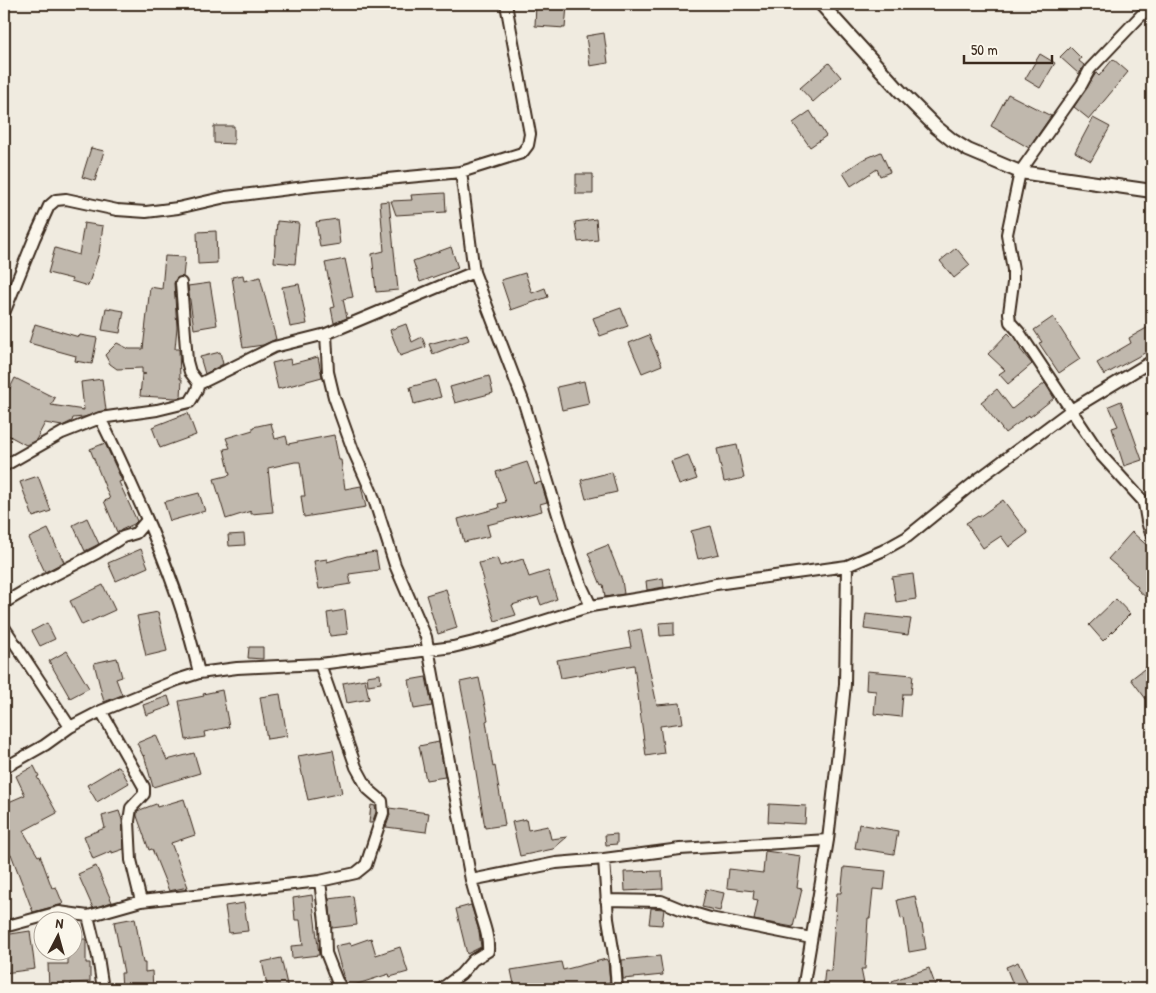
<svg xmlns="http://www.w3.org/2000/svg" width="1156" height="993" viewBox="0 0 1156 993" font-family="'Patrick Hand',sans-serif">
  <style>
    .building { fill: #c0b8ad; stroke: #3b2a1e }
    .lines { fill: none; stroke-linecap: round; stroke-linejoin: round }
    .minor-casing { stroke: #3b2a1e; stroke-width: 14 }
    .tertiary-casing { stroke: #3b2a1e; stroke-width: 16 }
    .minor { stroke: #fbf7ec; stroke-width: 10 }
    .tertiary { stroke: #fbf7ec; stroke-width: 12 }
  </style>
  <rect width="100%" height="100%" fill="#f0ebe0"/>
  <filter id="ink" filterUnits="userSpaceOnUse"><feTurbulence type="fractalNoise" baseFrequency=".02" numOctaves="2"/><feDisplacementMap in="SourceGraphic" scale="10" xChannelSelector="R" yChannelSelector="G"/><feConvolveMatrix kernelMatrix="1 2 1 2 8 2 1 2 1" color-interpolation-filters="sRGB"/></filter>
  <g filter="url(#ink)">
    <!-- building -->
    <path class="building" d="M536,4L567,6L565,28L535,26Z
      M604,33L608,63L590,66L586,36Z
      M1070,47L1081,58L1079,61L1084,65L1079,74L1060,57Z
      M1040,54L1055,63L1040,88L1025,79Z
      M1113,59L1128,72L1089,119L1074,107L1096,73L1099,76Z
      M829,63L841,77L813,102L800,88Z
      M1008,94L1051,116L1029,148L991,126Z
      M810,111L826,136L810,147L793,123Z
      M1093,118L1110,127L1091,161L1075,152Z
      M214,126H234V144L214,143Z
      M91,148L104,151L95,181L82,177Z
      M881,152L890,172L880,176L877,169L851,186L843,173L862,160Z
      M576,174H593V194H576Z
      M445,193L446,212L396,215L391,201L412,200L411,195Z
      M389,201L398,290L376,292L372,254L384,251L380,202Z
      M337,219L340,244L320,247L316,222Z
      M596,219L598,240L578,242L575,222Z
      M277,221L299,223L295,264L274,262Z
      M84,223L103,226L99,253L88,286L71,281L72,279L48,273L55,248L79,255Z
      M216,231L217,263L198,264L197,232Z
      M451,247L458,268L420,282L413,261Z
      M956,248L970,265L954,278L940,261Z
      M165,256L185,257L183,277L177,278L174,283L177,327L175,349H179L180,379H182L181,397L176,398L140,396L142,375L146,374L142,373V368L117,369L110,364L105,355L117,343L129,349H143L150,287L162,289Z
      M345,259L353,297L343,299L347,318L334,323L331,308L335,307L325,263Z
      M525,273L532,293L545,288L548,297L511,310L501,280Z
      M243,275L244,281L260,277L276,339L263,345L243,348L232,277Z
      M210,283L217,325L194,329L188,286Z
      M299,284L307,324L290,327L282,287Z
      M106,308L124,311L120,333L102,330Z
      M621,308L628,326L600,336L593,318Z
      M1053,317L1080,359L1059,373L1039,343L1042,342L1034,330Z
      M35,324L79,337L80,335L97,338L92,364L75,361L76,356L29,343Z
      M406,324L412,342L422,337L426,347L400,356L390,330Z
      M1152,325V349L1104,375L1097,363L1131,343L1129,338Z
      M1008,333L1017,342L1021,348L1020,349L1032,364L1008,384L999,374L1005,370L988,354Z
      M467,334L469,340L433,354L429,344Z
      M649,335L662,365L642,373L629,343Z
      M220,352L223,364L205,374L200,357Z
      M318,357L322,377L278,389L272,363L290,359L291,364Z
      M489,376L493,393L455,403L450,387Z
      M15,378L55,398L51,405L84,410L81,382L102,379L106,410L84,417L73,418L72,421L62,426L45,423L36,440L26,445L4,433V400Z
      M436,380L441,397L414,404L410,387Z
      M584,381L589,404L562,410L557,387Z
      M1045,383L1054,398L1030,417L1029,415L1005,433L981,402L997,389L1012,409Z
      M1121,401L1142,460L1124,466L1112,428L1118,426L1109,406Z
      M188,413L196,435L160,448L152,427Z
      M271,423L275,439L286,436L288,444L334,435L339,460H341L345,489L361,486L366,507L304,517L301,496H305L300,462H295L268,468L273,512L251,514V511L226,519L214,479L230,475L224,449L230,448L226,438L253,430V427Z
      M105,443L118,472L122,481L119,482L137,521L134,524L117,532L104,501L110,499L90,449Z
      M737,445L744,478L724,482L717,449Z
      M688,455L697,479L679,485L671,461Z
      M527,462L535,484L541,482L547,502L540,504L542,511L487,525L490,536L464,542L458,519L499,508L498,504L506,502L496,472Z
      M612,472L617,492L586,499L581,480Z
      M38,476L51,511L33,517L20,482Z
      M199,493L205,511L170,521L164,502Z
      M1003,500L1028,533L1009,547L1001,536L983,548L966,523L978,516L979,517Z
      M87,518L99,544L85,551L73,525Z
      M711,526L719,554L698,559L691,531Z
      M48,529L64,562L45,572L29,538Z
      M1132,532L1152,550V603L1137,589L1138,587L1126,576L1127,575L1108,559Z
      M244,534L245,545L229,546L228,535Z
      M608,545L622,580L624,594L605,597L603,584L601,585L588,553Z
      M141,549L148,567L116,581L108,563Z
      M376,552L379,570L349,574L351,584L319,589L314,561L327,559V562L348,556Z
      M497,558L500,566L523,559L529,577L548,571L557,599L541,605L538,597L512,605L516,615L495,621L482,580H484L479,563Z
      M913,574L916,599L896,602L892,577Z
      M663,578L664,587L647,590L646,581Z
      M103,585L115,610L82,625L70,601Z
      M446,589L457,628L438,634L426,595Z
      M1116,599L1130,614L1103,641L1089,625Z
      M345,610L348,634L330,636L327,613Z
      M158,612L167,651L146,656L137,616Z
      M866,614L911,619L908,635L864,629Z
      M674,622V635L660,636L659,623Z
      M47,623L55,639L40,646L32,631Z
      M641,629L657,705L680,703L683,723L660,726L664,753L646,756L634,665L561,678L557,660L631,647L628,632Z
      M249,647H263V659L248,658Z
      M67,651L89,688L70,698L49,661Z
      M117,658L122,677L116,679L122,695L104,702L94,663Z
      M1152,663V707L1131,679Z
      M867,671L913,675L911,694H903L901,717L874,714L876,691L866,690Z
      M380,674L381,683L368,685L367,676Z
      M426,677L432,706L414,709L409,680Z
      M479,678L488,720L486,721L493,767L495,766L505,825L485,828L469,728L460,682Z
      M365,679L369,699L347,703L343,683Z
      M222,690L229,727L204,732L205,737L186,740L179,701L204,696L203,694Z
      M280,694L287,736L267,739L260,697Z
      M168,696L171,706L146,715L143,705Z
      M156,735L167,760L194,753L200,773L153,787L144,755L143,756L137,743Z
      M439,742L445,777L426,780L419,746Z
      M333,750L342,793L308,800L298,756Z
      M34,766L39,776L37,777L57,813L23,831L38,856L40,855L52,888L56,887L63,904L33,912L11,854L4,857V804L25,795L16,776Z
      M119,766L129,783L97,802L87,785Z
      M184,799L195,835L171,843L188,887L169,891L152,849L149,850L137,816V811L156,804L157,807Z
      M769,804L806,806L805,824L768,822Z
      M371,805L375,806L376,812L372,823H369Z
      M389,808L429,813L426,832L386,827L390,815Z
      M119,811L122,820L124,849L112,853V851L93,859L84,836L105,828L102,816Z
      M526,819L528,830L548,826L551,839L567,837L553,849L520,856L512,822Z
      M859,824L898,831L894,854L855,848Z
      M617,834V844L606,845L605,835Z
      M765,851L801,856L797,888L802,889L793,927L754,920L758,900L753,899L754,891L727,888L729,869L763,873Z
      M96,866L112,902L93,908L78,874Z
      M844,867L886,871L884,890L873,889L870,918H868L865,969H861L865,989H823L825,970L831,971L837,893H841Z
      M662,871L663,889L625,891L624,872Z
      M706,889L724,893L720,911L702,907Z
      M312,895L319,955L292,958L291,946L303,945L300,920H295L293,898Z
      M353,896L357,925L332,928L329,899Z
      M915,896L921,924H922L926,949L909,952L904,918L901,919L897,900Z
      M244,903L248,931L229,933L225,906Z
      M471,905L479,931L481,947L467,954L456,909Z
      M651,908L664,909L662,925L649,924Z
      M135,918L143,963H145V972L152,971L153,989H122L121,973H124L114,922Z
      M30,931L35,969L4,973V935Z
      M371,938L376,955L400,947L408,972L390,977L389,974L348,987L344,979L335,946L350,943L351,945Z
      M72,939H86V963H90V982L71,983V989H49L48,964H68V950H72Z
      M660,956L663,975L623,979L622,960Z
      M281,958L288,989H268L262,962Z
      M606,959L608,962L610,982L578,989H547L546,984L515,989L511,970L561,962L563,970Z
      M1018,962L1030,989H1015L1006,967Z
      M929,968L936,987L931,989H895L892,981Z"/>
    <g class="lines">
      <defs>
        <path id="minor" d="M1149,7L1090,69L1082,84L1020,172L1007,234L1013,270V283L1009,313L1010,322L1019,332L1101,455L1143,501C1147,512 1145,524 1152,534
          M461,172L474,272L524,403L569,551L582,587L591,606
          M181,283L187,361L190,372L199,384
          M4,313L34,239L49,206L56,200L66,199L117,210L146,212L178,208L226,197L313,186L461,172L522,153L528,145L530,134L506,4
          M326,334L328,372L334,397L353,450L372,493L395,565L426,637L471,880C474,890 476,899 479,908C483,923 489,935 488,951L473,960L461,974L441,989
          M100,418C115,447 128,477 142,508C166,562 186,614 199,673
          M4,466L62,433L100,418L157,410L190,402L196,392L199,384L274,347L326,334L474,272
          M4,603L31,587L97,553L123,537L136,533L147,520
          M4,627L70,727
          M101,711L144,787V794L131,808L129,821L131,860L141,901
          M4,768L45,745L70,727L101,711L177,680L199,673L237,668L320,664L453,647L486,639L591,606L672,593L716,584L847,566L882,551L907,537L981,477L1071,410L1152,361
          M604,859L608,919L615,961L617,989
          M471,880L556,863L604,859L680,849L828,840
          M320,881L325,922L326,953L337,981L342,989
          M606,900L661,901L683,910L710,918L811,938
          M88,916L98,957L103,989
          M4,927L59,912L88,916L141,901L320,881L356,873L366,865L383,813L382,801L368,789L356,767L320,664
          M803,989L828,840L841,724L845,684L847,566"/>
        <path id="tertiary" d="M821,4L900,91L936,127L952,140L968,150L1020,172L1152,191"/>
      </defs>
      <!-- minor casing -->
      <use href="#minor" class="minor-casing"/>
      <!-- tertiary casing -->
      <use href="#tertiary" class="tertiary-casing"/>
      <!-- minor -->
      <use href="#minor" class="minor"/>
      <!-- tertiary -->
      <use href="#tertiary" class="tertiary"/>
    </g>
  </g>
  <!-- margin -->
  <rect width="1156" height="993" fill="none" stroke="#fbf7ec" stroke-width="20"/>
  <rect x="10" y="10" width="1136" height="973" fill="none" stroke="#3b2a1e" stroke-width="2" filter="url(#ink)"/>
  <!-- north arrow -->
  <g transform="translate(58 936) rotate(6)"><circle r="24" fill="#fbf7ec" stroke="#aea59a"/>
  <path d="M0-4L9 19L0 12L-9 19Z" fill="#3b2a1e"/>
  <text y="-8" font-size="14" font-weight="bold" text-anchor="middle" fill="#3b2a1e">N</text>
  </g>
  <!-- scale -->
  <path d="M964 55v8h88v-8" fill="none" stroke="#3b2a1e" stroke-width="2.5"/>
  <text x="971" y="55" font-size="15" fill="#3b2a1e" stroke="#fbf7ec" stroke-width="4" paint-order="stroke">50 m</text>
</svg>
